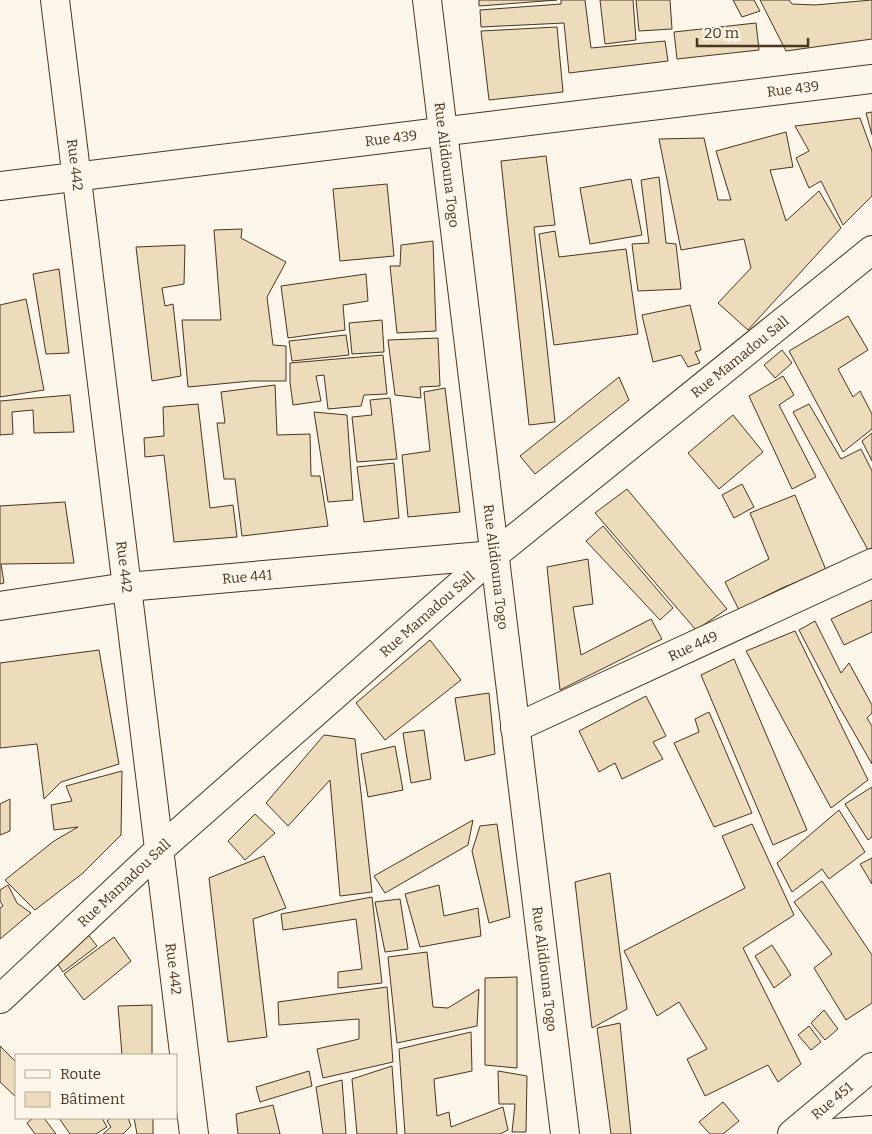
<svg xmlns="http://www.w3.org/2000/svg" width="872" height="1134" viewBox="0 0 872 1134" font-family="Bitter,serif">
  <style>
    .building { fill: #ecdcbc; stroke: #4a3520 }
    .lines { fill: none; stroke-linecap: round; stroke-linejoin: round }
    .minor-casing { stroke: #4a3520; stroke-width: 30 }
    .tertiary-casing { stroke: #4a3520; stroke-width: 30 }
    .minor { stroke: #fbf6e9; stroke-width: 28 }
    .tertiary { stroke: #fbf6e9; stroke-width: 28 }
    .labels { text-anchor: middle; stroke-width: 4; stroke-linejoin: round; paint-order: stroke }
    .street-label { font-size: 14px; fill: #4a3520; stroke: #fbf6e9 }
  </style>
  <rect width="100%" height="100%" fill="#fbf6e9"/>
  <!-- building -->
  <path class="building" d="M479,0H557L479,6Z
    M561,0H585L591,48L665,41L668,61L569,73L564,23L481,27L480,10L561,4Z
    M600,0H633L636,40L605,44Z
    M636,0H670L672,29L639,31Z
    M733,0H754L760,11L742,17Z
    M760,0H789L792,4L815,5L872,0V39L786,51Z
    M756,23L759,50L677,59L674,32Z
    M557,27L563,92L489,100L481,31Z
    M872,112V135L866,113Z
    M860,118L872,151V196L843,225L821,181L809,188L796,158L809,151L795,126Z
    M786,132L793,167L770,170L786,221L819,191L841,228L748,330L718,303L751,268L744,239L681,250L659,139L704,138L718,200H731L716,151Z
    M546,156L555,225L534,227L555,422L529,425L501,161Z
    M659,177L666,243L676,244L681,289L638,291L632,244L649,243L641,180Z
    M631,179L642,235L590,244L580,188Z
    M387,184L394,256L340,261L333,189Z
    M242,229L241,238L286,262L267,297L273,345L286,346V381H251L188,387L182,320H221L214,230Z
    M555,231L559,257L626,249L638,334L554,345L539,234Z
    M433,241L436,331L397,333L390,266H400L401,245Z
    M185,245L184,284L162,288L165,306L173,304L181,376L152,381L136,247Z
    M59,269L69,353L46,354L33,274Z
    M366,274L368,301L343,305L345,330L288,338L281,286Z
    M26,299L44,390L0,397V305Z
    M690,305L701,350L695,352L700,363L688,367L681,355L653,362L642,315Z
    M848,316L868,350L838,369L853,397L860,391L872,414V429L843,452L789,351Z
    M382,320L384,352L352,354L349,323Z
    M346,335L349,355L292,361L289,341Z
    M438,338L440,386L420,387L421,398L395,395L388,340Z
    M782,350L792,363L775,378L764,365Z
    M383,355L387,394L364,395L361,406L328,409L324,375L316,376L321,401L293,405L290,382V363Z
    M783,376L794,395L779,405L816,477L792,489L749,396Z
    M619,377L629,400L535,474L520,456Z
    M275,385L277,435L310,434L311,476H320L328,526L242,536L235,479H224L217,423H225L221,392Z
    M445,388L460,512L408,517L402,455L430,451L424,392Z
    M70,395L74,432L34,433L33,410L12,412L13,434L0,435V401Z
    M390,398L397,459L357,462L352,417L372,415L370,400Z
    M198,404L210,508L233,505L237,537L174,542L164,455L145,457L144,438L164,436L163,407Z
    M809,404L841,459L861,449L872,471V548L868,550L793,412Z
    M314,412L347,415L353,500L328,502Z
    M733,415L763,452L719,489L688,453Z
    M872,433V461L862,441Z
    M394,463L399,518L364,522L357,467Z
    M742,484L754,507L734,518L722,495Z
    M627,489L727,609L696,630L595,513Z
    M795,495L826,570L782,588L739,610L725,582L769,559L750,513Z
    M65,502L74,563L1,564L4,583L0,584V506Z
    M603,526L673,608L660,620L586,541Z
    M588,559L593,604L573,607L581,655L651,619L662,639L560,690L547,567Z
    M872,600V632L844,645L831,619Z
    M815,621L841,673L849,663L872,705V713L867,718L872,726V764L837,703L799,630Z
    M795,631L868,780L831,808L746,651Z
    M430,640L461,680L385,740L356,703Z
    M99,650L119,764L61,782L44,799L37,744L0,748V663Z
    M734,659L807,830L773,845L701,675Z
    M489,693L495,754L465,761L455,698Z
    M646,696L666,736L653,742L663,759L622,779L615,763L599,772L579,731Z
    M709,712L752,813L714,827L674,743L699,732L695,719Z
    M424,730L431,779L411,783L403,733Z
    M324,735L355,739L372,892L340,896L330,780L288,826L266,803Z
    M395,746L403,790L368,797L361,754Z
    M122,771L121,835L83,873L35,910L5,880L54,841L78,827L54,830L51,805L72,801L66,786Z
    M872,787V837L868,840L845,804Z
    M10,799V831L0,835V804Z
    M839,810L865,852L829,879L822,869L792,892L777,863Z
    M255,814L275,833L245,860L228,841Z
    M473,820L468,845L385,893L374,876Z
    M497,824L510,917L489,923L472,851L480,826Z
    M752,824L794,915L743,948L801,1064L778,1082L768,1065L705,1096L687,1059L707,1049L679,1002L657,1016L624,951L745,888L722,836Z
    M264,856L286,908L253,919L267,1037L228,1042L209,878Z
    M872,858V884L860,864Z
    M610,873L627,1009L592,1028L575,882Z
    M822,881L872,955V1003L846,1020L814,968L832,954L794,902Z
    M8,885L17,903L31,913L0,939V908L3,906L0,901V890Z
    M439,885L444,916L478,908L481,936L420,947L405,894Z
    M372,897L382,983L338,988V972L362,969L356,919L283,930L281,914Z
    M400,899L408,949L385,952L375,902Z
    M86,932L97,946L63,972L54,958Z
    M114,937L131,961L84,1000L64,974Z
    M772,945L791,975L774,988L755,956Z
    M427,952L433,1007L448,1008L479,989L477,1026L397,1043L388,957Z
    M517,977V1068L485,1065V978Z
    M387,987L393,1062L323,1078L317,1049L359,1039V1019L279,1025L278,1002Z
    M152,1005V1055H122L118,1006Z
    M824,1010L838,1029L825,1040L811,1023Z
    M620,1023L631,1134H611L597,1028Z
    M809,1026L821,1042L811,1050L798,1035Z
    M471,1032L472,1071L434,1079L437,1116L449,1112L451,1127L503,1107L508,1130L500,1134H405L399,1049Z
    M0,1046L16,1062V1097L0,1082Z
    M392,1066L397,1134H357L352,1079Z
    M309,1071L312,1086L260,1102L256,1087Z
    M498,1071L527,1076L526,1132H512L515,1104H499Z
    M342,1080L346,1134H323L316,1087Z
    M723,1102L739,1121L723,1134H710L699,1122Z
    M273,1105L280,1134H238L236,1114Z
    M33,1118H44L56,1134H35L27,1123Z
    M59,1118H102L107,1127L96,1134H70Z
    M111,1118H128L131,1126L123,1134H103L111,1127L107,1121Z
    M134,1118H153V1134H137Z"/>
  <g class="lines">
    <defs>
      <g id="minor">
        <path id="s1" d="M55,0L194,1134"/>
        <path id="s2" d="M427,0L565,1134"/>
        <path id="s3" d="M0,186L872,79"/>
        <path id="s4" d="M0,606L127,587L494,555"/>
        <path id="s5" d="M515,728L872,563"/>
        <path id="s6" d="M0,999L160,849L494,555L872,250"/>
        <path d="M821,1134L872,1130"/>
      </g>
      <g id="tertiary">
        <path id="s7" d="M792,1134L872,1067"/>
      </g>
    </defs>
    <!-- minor casing -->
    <use href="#minor" class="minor-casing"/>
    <!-- tertiary casing -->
    <use href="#tertiary" class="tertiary-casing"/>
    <!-- minor -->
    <use href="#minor" class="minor"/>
    <!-- tertiary -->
    <use href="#tertiary" class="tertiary"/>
  </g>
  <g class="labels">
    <!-- street labels -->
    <g class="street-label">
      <text dy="5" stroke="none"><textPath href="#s3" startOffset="799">Rue 439</textPath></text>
      <text dy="5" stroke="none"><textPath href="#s3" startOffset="394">Rue 439</textPath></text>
      <text dy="5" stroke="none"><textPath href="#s1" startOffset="166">Rue 442</textPath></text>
      <text dy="5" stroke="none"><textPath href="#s2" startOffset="166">Rue Alidiouna Togo</textPath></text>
      <text dy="5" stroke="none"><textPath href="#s6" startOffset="980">Rue Mamadou Sall</textPath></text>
      <text dy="5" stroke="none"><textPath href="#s1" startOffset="571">Rue 442</textPath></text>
      <text dy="5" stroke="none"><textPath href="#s2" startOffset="571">Rue Alidiouna Togo</textPath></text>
      <text dy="5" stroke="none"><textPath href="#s4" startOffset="249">Rue 441</textPath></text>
      <text dy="5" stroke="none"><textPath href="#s6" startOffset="575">Rue Mamadou Sall</textPath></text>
      <text dy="5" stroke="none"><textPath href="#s5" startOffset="196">Rue 449</textPath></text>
      <text dy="5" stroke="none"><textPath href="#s6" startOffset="170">Rue Mamadou Sall</textPath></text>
      <text dy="5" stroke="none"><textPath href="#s1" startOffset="976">Rue 442</textPath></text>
      <text dy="5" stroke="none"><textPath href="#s2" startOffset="976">Rue Alidiouna Togo</textPath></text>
      <text dy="5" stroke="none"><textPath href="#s7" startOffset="52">Rue 451</textPath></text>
    </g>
  </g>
  <!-- legend -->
  <rect x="15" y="1054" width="162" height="65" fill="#fbf6e9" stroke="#b4a999"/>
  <rect x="25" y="1070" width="25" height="8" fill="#fbf6e9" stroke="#b4a999"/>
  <text x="60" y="1079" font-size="15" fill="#4a3520">Route</text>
  <rect x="25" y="1092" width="25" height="15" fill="#ecdcbc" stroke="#b4a999"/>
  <text x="60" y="1104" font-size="15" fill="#4a3520">Bâtiment</text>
  <!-- scale -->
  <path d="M697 38v8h111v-8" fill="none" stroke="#4a3520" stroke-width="2.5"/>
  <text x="704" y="38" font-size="15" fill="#4a3520" stroke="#fbf6e9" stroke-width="4" paint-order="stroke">20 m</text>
</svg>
